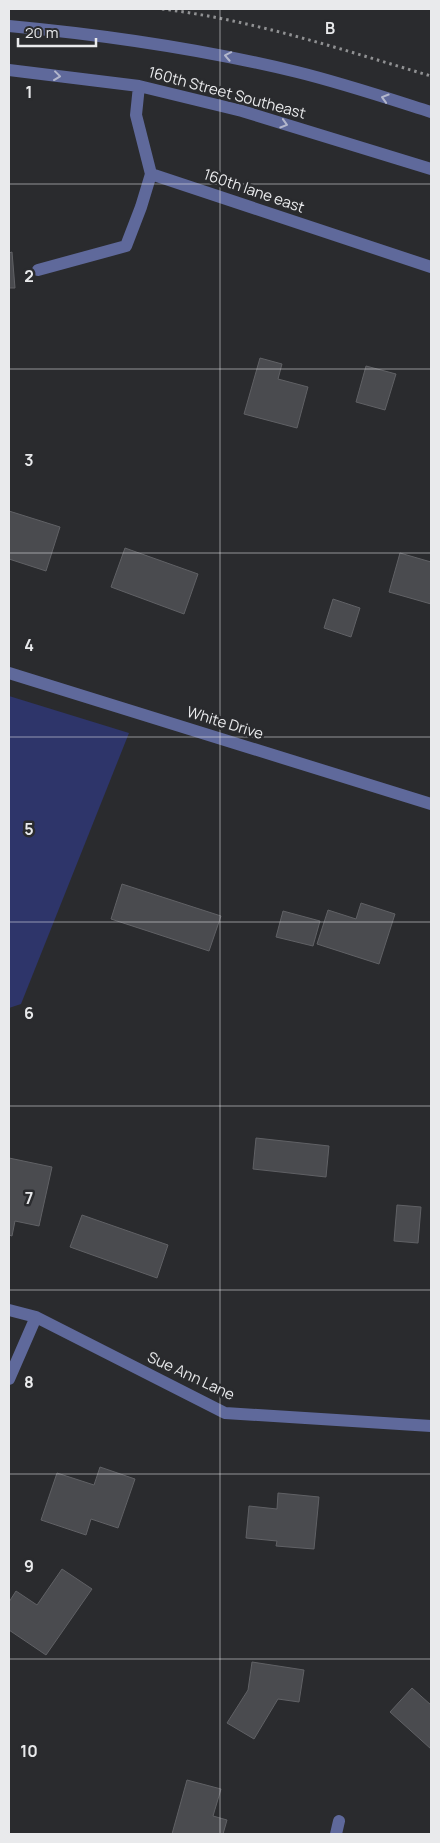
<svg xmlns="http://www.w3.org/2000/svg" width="440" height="1843" viewBox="0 0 440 1843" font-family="Manrope,sans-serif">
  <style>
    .green { fill: #2e356a }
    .building { fill: #4a4b4f; stroke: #606165 }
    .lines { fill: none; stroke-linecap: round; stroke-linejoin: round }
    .path { stroke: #909193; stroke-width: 3; stroke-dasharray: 2.5 4; stroke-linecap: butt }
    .minor { stroke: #5f699b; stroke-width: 12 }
    .oneway { stroke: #b2b6cc }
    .grid { fill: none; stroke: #e9eaec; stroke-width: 1; stroke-opacity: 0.55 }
    .labels { text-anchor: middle; stroke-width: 5; stroke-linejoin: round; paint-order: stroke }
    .street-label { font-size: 15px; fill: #e9eaec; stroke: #2a2b2e }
    .grid-label { font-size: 16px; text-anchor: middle; font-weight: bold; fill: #e9eaec; stroke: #2a2b2e; stroke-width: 5; stroke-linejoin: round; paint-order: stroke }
  </style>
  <rect width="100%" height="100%" fill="#2a2b2e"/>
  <!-- green -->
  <path class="green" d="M9,696L129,733L21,1004L9,1008Z"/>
  <!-- building -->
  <path class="building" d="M12,252L15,288H9V253Z
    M260,358L282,364L278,379L308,387L297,428L244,414Z
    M366,366L396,374L385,410L356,402Z
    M9,511L60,527L46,571L9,559Z
    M125,548L198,574L184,614L111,587Z
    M400,553L431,562V604L389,592Z
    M333,599L360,608L351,637L324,628Z
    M122,884L221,916L209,951L111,919Z
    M361,903L395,914L379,964L317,944L328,910L356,919Z
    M283,911L320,921L313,946L276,937Z
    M256,1138L329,1146L326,1177L253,1169Z
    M9,1158L52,1167L39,1226L15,1221L12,1236L9,1235Z
    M397,1205L421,1207L418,1243L394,1241Z
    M82,1215L168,1245L157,1278L70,1247Z
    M100,1467L135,1479L118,1528L91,1519L86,1535L41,1520L57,1473L94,1485Z
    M278,1493L319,1497L314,1549L276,1546L277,1541L246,1538L249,1506L277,1509Z
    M62,1569L92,1589L46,1655L9,1630V1602L16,1591L37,1605Z
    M252,1662L304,1670L299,1702L278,1699L254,1739L227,1723L248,1690Z
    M412,1688L431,1705V1749L390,1712Z
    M187,1780L221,1789L213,1816L227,1820L223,1834H172Z"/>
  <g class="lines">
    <!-- path -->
    <path class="path" d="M162,9C254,20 343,50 431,76"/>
    <!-- minor -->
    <path class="minor" d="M9,26C106,35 202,49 297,72C342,83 387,98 431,112
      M9,70L139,86L242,111L431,169
      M139,86L136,115L151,174L431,267
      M38,270L126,246L141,207L151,174
      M9,673L431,804
      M9,1310L36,1317L225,1413L431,1426
      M9,1379L36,1317
      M336,1834L339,1821"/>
  </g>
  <!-- one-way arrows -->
  <defs><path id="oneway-chevron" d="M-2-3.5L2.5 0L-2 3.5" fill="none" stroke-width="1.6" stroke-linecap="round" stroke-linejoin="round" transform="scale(1.25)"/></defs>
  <g class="oneway">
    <use href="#oneway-chevron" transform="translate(228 56) rotate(-169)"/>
    <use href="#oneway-chevron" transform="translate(57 76) rotate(7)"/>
    <use href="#oneway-chevron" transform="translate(385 98) rotate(-163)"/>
    <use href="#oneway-chevron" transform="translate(284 124) rotate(17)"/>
  </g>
  <!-- grid -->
  <path class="grid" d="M220,9V1834M9,184H431M9,369H431M9,553H431M9,737H431M9,922H431M9,1106H431M9,1290H431M9,1474H431M9,1659H431"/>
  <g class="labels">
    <!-- street labels -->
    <g class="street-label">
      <text transform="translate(227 93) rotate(15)" y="5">160th Street Southeast</text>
      <text transform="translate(254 191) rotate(19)" y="5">160th lane east</text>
      <text transform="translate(225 723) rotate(17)" y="5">White Drive</text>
      <text transform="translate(191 1376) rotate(25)" y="5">Sue Ann Lane</text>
    </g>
  </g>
  <g class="grid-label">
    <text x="330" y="34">B</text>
    <text x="29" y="98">1</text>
    <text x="29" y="282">2</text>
    <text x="29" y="466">3</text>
    <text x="29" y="651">4</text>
    <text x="29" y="835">5</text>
    <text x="29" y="1019">6</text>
    <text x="29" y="1204">7</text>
    <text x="29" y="1388">8</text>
    <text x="29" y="1572">9</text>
    <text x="29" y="1757">10</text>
  </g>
  <!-- border -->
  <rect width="440" height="1843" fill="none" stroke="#e9eaec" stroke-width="20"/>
  <!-- scale -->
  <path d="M18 38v8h78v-8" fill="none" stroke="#e9eaec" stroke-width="2.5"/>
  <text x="25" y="38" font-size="15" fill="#e9eaec" stroke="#2a2b2e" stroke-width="4" paint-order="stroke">20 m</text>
</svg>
